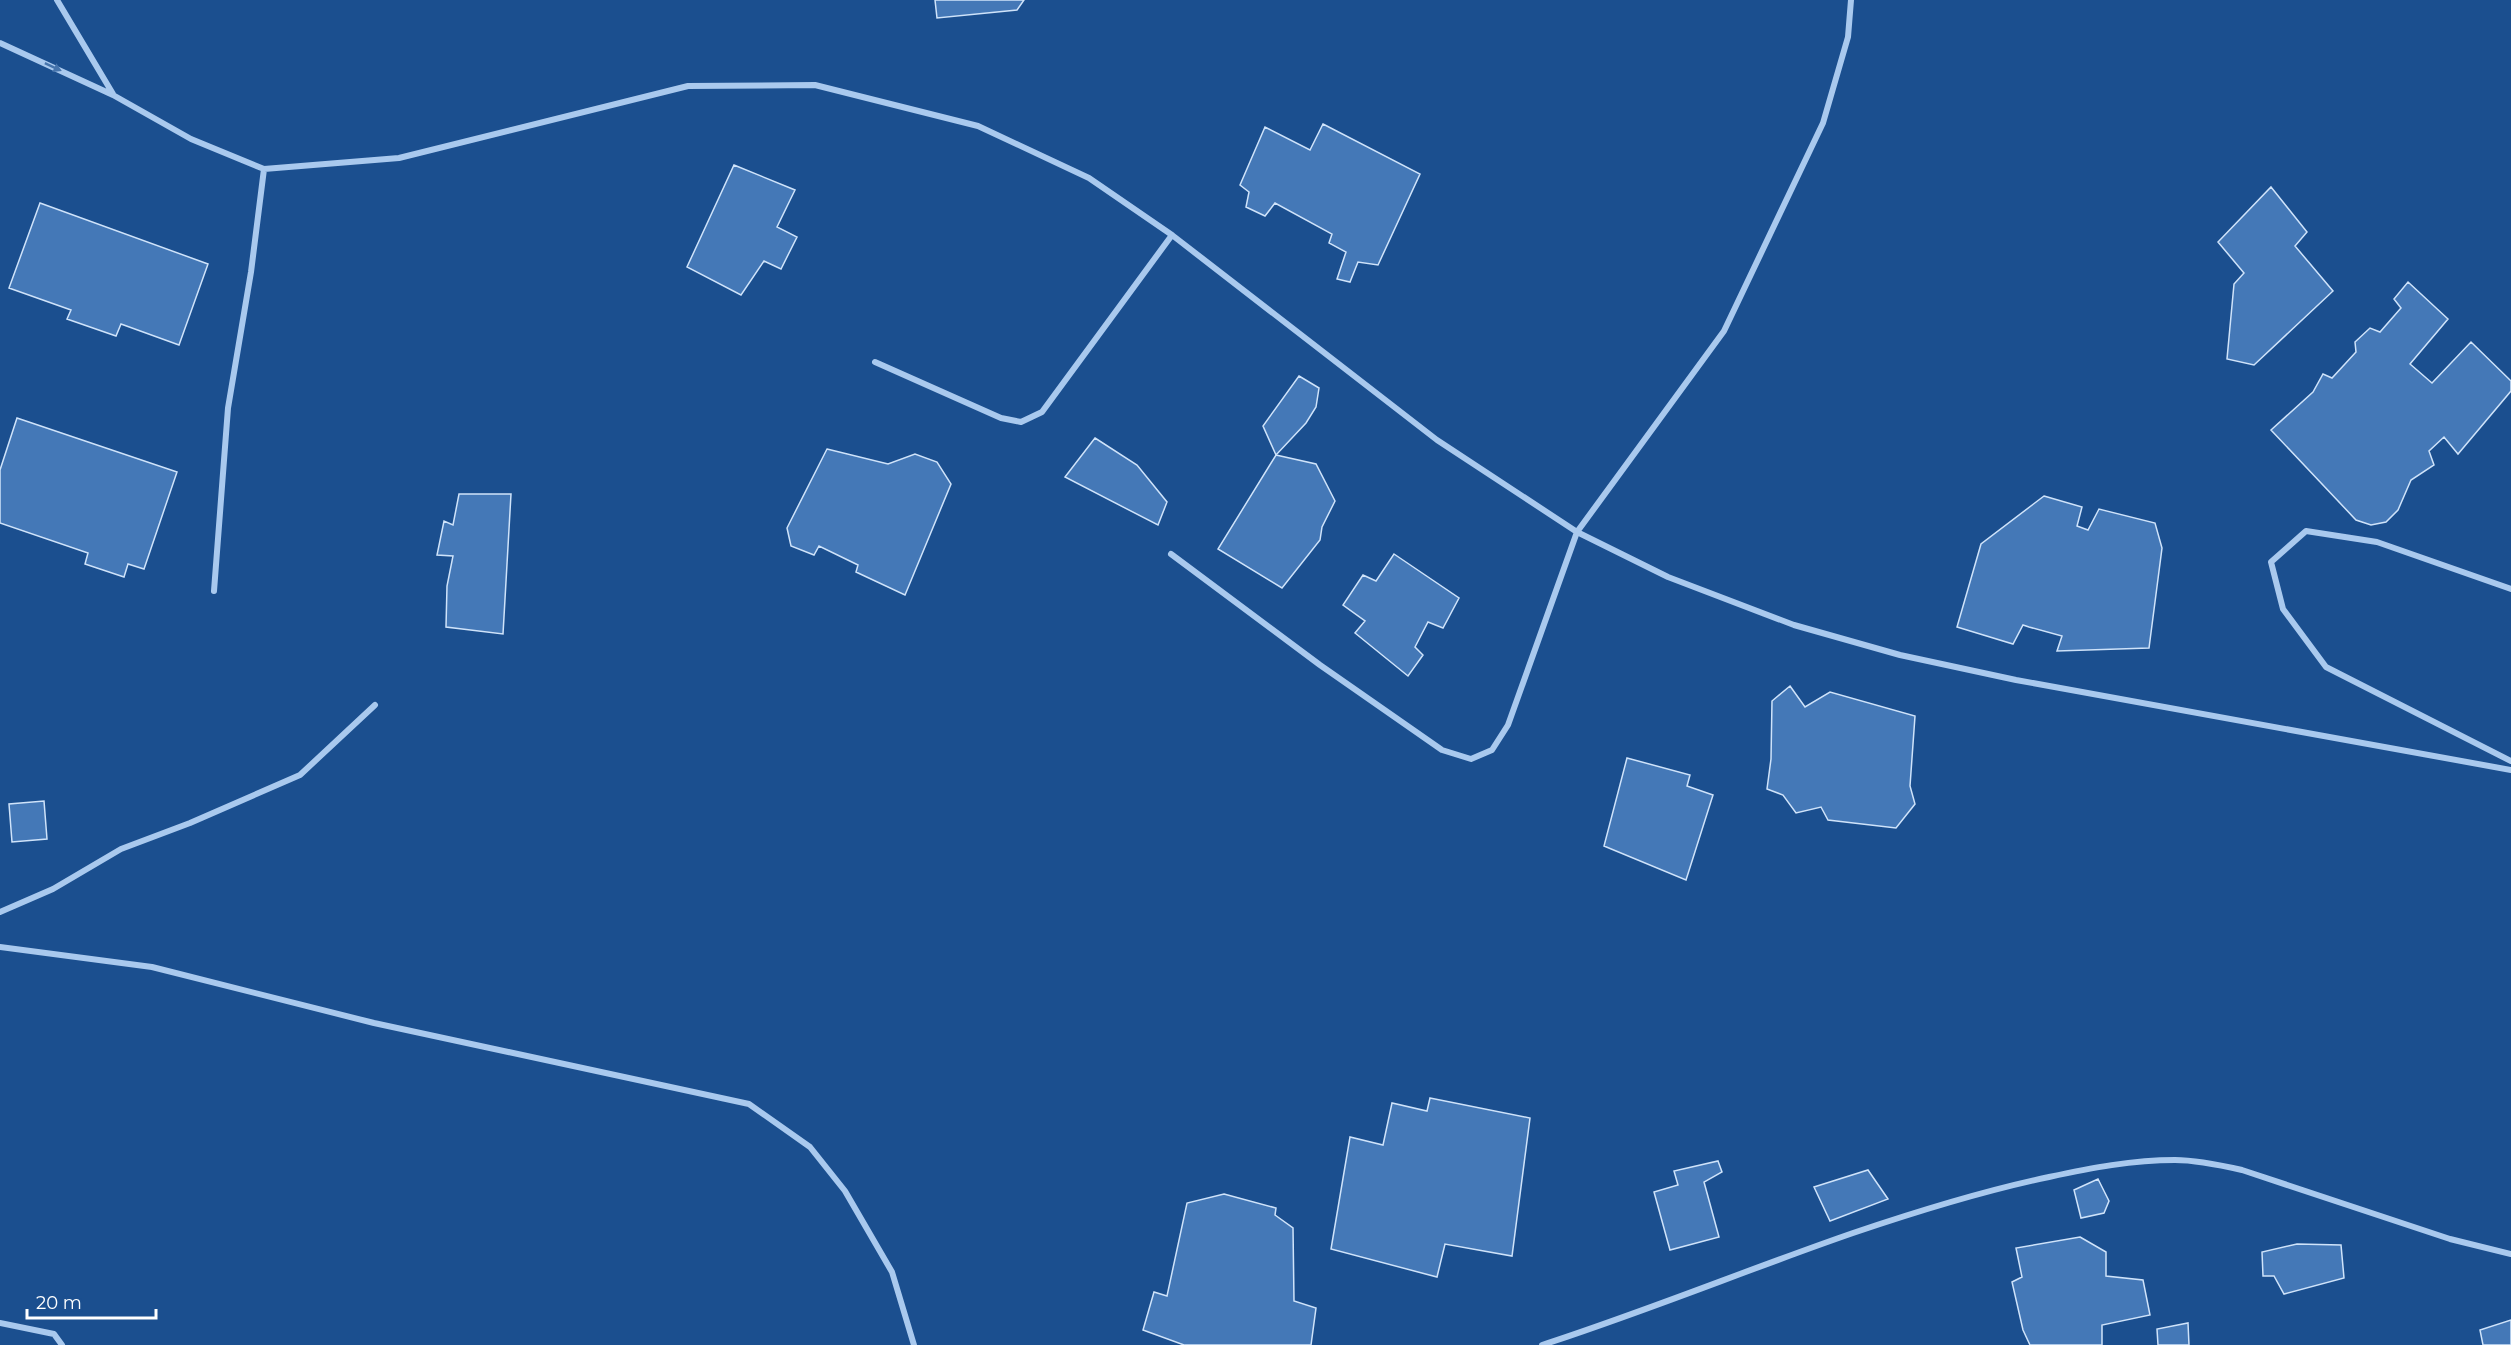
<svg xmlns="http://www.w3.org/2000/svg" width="2511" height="1345" viewBox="0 0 2511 1345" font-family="Montserrat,sans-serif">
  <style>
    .building { fill: #4478b7; stroke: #cfe3fa; stroke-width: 1.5 }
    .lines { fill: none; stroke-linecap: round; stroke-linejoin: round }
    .minor { stroke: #a9c9ee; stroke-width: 6 }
    .oneway { fill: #4674ac }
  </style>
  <rect width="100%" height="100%" fill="#1b4f8f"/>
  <!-- building -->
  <path class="building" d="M935,0H1024L1017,10L937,18Z
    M1323,124L1420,174L1378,265L1358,262L1350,282L1337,279L1346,252L1329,243L1332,234L1275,203L1265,216L1246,207L1249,192L1240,185L1265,127L1310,150Z
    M734,165L795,190L777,227L797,237L781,269L764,261L741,295L687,267Z
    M2271,187L2307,232L2295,246L2333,291L2254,365L2227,359L2234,284L2244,273L2218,242Z
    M40,203L208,264L179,345L121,324L116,336L67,319L71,310L9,288Z
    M2408,282L2448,319L2410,364L2432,383L2471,342L2511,381V391L2458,454L2444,437L2429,451L2434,465L2411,480L2398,510L2386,522L2371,525L2356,520L2271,430L2313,392L2323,374L2332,378L2356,352L2355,342L2370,328L2380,332L2401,308L2394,299Z
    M1299,376L1319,388L1316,407L1306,423L1276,455L1263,426Z
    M17,418L177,472L144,569L128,564L124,577L85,564L88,553L0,523V470Z
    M1095,438L1137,465L1167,502L1158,525L1065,477Z
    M827,449L888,464L915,454L937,462L951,484L905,595L856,572L858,565L819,546L814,555L791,546L787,528Z
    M1276,455L1316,464L1335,501L1322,527L1320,540L1282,588L1218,549Z
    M459,494H511L503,634L446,627L447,586L453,556L437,555L444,521L453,525Z
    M2044,496L2082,507L2077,526L2088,530L2099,509L2155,523L2162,548L2149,648L2057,651L2062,636L2029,627L2023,625L2013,644L1957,627L1981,544Z
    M1394,554L1459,598L1443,628L1428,622L1415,647L1423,655L1408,676L1355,633L1365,621L1343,605L1363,575L1376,581Z
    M1790,686L1805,707L1830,692L1915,716L1910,786L1915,804L1896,828L1828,820L1821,807L1796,813L1783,795L1767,789L1771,759L1772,701Z
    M1627,758L1690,775L1687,786L1713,795L1686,880L1604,846Z
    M44,801L47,839L12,842L9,804Z
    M1430,1098L1530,1118L1512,1256L1445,1244L1437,1277L1331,1249L1350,1137L1383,1145L1392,1103L1427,1111Z
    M1718,1161L1722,1172L1704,1182L1719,1237L1670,1250L1654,1192L1678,1185L1674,1171Z
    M1868,1170L1888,1199L1830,1221L1814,1187Z
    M2098,1179L2109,1201L2104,1213L2081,1218L2074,1190Z
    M1224,1194L1276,1208L1275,1215L1293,1228L1294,1301L1316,1308L1311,1345H1184L1143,1330L1154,1292L1167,1296L1187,1203Z
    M2080,1237L2106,1252V1276L2143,1280L2150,1315L2102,1325V1345H2030L2023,1330L2012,1282L2022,1277L2016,1248Z
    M2297,1244L2341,1245L2344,1278L2284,1294L2274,1276H2263L2262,1252Z
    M2511,1320V1345H2483L2480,1330Z
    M2188,1323L2189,1345H2158L2157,1329Z"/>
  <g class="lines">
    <!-- minor -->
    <path class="minor" d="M57,0L113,94
      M0,43L113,95L191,139L264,169L399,158L688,86L815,85L978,126L1089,178L1172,235L1437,440L1577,532L1668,577L1794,625L1900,655L2016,680L2511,770
      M875,362L1001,418L1021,422L1042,412L1172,235
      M1171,554L1320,665L1442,750L1471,759L1492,750L1508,725L1577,532L1724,331L1823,123L1848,37L1851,0
      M2511,589L2377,542L2306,531L2271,562L2283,609L2326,667L2511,761
      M214,591L228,408L251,272L264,169
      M0,912L53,889L121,849L190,823L300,775L375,705
      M0,947L152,967L374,1023L749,1104L810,1147L845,1191L892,1272L914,1345
      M0,1323L54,1334L62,1345
      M1542,1345C1647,1311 1749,1269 1853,1233C1918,1211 1982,1191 2049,1177C2091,1168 2132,1160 2175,1160C2197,1160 2220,1165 2242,1170L2450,1239L2511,1254"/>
  </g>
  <!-- one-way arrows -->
  <defs><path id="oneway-solid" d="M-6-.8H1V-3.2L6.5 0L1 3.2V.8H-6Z" transform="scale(1.5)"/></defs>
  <use class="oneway" href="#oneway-solid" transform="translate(53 67) rotate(25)"/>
  <!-- scale -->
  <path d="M27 1309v9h129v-9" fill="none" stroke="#ffffff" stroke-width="3"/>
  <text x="36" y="1309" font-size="18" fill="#ffffff" stroke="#1b4f8f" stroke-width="4.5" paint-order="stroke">20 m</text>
</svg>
